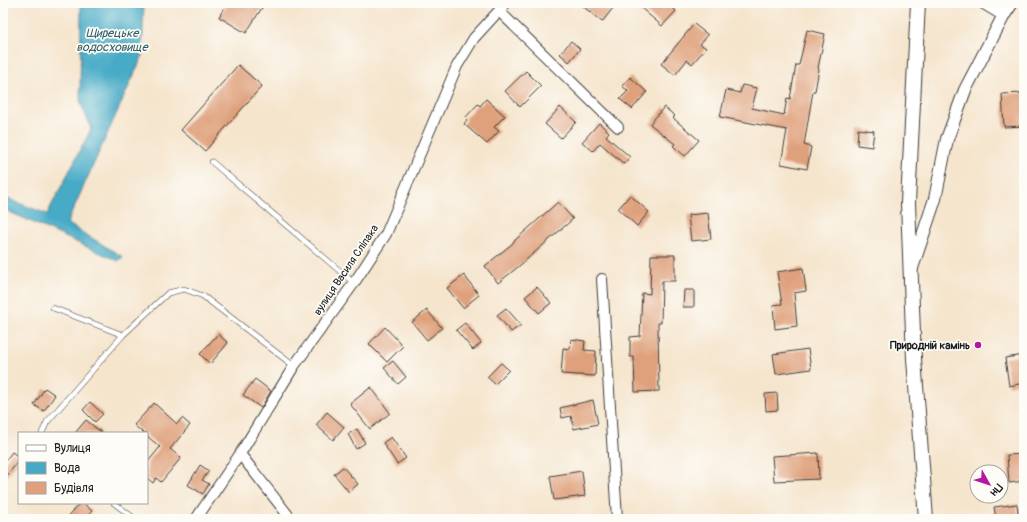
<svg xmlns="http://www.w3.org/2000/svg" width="1027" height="522" font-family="Pangolin,sans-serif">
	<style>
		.water { fill: #46aac6; stroke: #316371 }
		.building { fill: #dfa07b }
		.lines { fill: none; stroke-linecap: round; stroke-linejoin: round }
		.service-casing { stroke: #3d3a37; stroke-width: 6 }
		.minor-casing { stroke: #3d3a37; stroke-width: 12 }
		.tertiary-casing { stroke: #3d3a37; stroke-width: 14 }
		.secondary-casing { stroke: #3d3a37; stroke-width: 16 }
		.service { stroke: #fff; stroke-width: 5 }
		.minor { stroke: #fff; stroke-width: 10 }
		.tertiary { stroke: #fff; stroke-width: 12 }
		.secondary { stroke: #fff; stroke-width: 14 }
		.poi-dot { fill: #b5179e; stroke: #fdfcf7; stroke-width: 1.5 }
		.labels { text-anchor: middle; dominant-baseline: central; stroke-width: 3.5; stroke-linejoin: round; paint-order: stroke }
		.street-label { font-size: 11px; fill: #1c1c1c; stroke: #fdfcf7 }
		.poi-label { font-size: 11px; font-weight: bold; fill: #1c1c1c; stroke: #fdfcf7; text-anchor: end }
		.water-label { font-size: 12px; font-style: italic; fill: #2f5c68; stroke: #fdfcf7 }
	</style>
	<rect width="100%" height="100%" fill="#fdfcf7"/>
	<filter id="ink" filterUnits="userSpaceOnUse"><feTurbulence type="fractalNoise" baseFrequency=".025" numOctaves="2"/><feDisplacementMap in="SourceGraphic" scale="8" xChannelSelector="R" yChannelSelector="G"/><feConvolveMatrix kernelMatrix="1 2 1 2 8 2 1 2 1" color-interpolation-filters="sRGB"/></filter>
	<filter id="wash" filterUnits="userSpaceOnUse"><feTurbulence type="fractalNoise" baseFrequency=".012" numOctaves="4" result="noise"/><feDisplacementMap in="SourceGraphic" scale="16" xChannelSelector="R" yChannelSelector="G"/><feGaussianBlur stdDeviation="0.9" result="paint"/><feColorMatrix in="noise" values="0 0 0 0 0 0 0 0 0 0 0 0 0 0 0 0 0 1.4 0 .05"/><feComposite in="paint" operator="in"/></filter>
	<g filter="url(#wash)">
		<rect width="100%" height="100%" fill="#f5e5cd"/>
		<!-- water -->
		<path class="water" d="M81,3H144L142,57L67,223L123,257L118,261L3,209V197L47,214L91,129L80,101Z"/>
		<g id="blocks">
			<!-- building -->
			<path class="building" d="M227,3H265L246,33L219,17Z
				M579,3H617L602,22Z
				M645,3H667L676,11L662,26L641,8Z
				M694,24L708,35L700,44L706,48L692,64L687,60L675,75L661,64Z
				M807,30L825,34L818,68L819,69L815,91H813L804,145L811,147L807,169L781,164L787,130L720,117L726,90L740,93L742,85L757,88L752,108L784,115L787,98L790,99L796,65H799Z
				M571,41L580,49L569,62L560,54Z
				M238,65L262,86L205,151L181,130Z
				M526,71L541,86L520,107L505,91Z
				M630,77L647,92L632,109L620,99L628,91L622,86Z
				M1024,93V126L1004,127L1002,94Z
				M486,99L505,116L494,127L499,131L487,144L464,124L467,120L465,118L478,104L480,106Z
				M560,107L576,122L561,138L545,124Z
				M664,107L675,116L673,118L699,140L685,156L673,146L675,144L650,124Z
				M599,123L609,132L606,136L630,157L624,164L600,143L593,151L582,142Z
				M858,129L874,131L872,147L857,145Z
				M630,195L649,212L637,226L618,209Z
				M558,202L573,219L518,267L498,283L485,266L513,243V242Z
				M708,213L711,239L691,241L688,215Z
				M651,255H675V281H662L661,323H658L659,391L635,392L634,357H630V337L640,336L642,293L650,294Z
				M803,268L806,291L794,293L797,326L775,329L773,305L782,304L777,272Z
				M464,275L479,295L463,308L447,288Z
				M537,287L551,303L539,313L525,297Z
				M684,290H694V307H683Z
				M506,308L521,325L511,332L497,315Z
				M427,310L442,328L427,340L412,322Z
				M465,323L481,343L473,350L456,330Z
				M385,327L403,346L387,362L369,344Z
				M218,334L228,343L210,364L200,354Z
				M571,339L585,341L584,350L596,351L595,376L561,374L563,348L570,349Z
				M808,349L811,369L776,374L773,354Z
				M1024,355V383L1009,386L1005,358Z
				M393,361L406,377L398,384L384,368Z
				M501,363L509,370L495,384L487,377Z
				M255,379L271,391L261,408L243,395Z
				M371,387L390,413L370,429L350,404Z
				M45,388L55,395L44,411L34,405Z
				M777,393L778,410L766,411L765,394Z
				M593,400L598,424L574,429L571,416L562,418L560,408Z
				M90,402L103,414L95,422L83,410Z
				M154,403L177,424L182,418L190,425L170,449L181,458L161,482L156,478L153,483L147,478V463L160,447L147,436V433H143L134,425Z
				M327,412L344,427L333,440L316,425Z
				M86,420L102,433H75Z
				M357,429L365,443L356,449L348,434Z
				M391,437L406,458L397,464L383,443Z
				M12,452L19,457V460L3,481V464Z
				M818,453L819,479L774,481L772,456Z
				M1024,454V481L1009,483L1007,455Z
				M200,465L209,471L202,480L209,484L203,494L188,485Z
				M343,467L358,484L349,492L334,474Z
				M582,471L585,496L554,500L550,476Z
				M80,503H83L92,511L85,519H66Z
				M1017,504L1019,519H996L994,507Z"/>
		</g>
	</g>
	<g filter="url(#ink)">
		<use href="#blocks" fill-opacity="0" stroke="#3d3a37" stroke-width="1"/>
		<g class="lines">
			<defs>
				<path id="service" d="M212,162L354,283
					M53,308L123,335L168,293L184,289L203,296L294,366
					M42,433L47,422L123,335
					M114,503L135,519"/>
				<path id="minor" d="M499,11L618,127
					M602,279L617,519
					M240,454L291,519
					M196,519L240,454L294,366L354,283L386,234L457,66L474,38L506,3"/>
				<path id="tertiary" d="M984,3L1004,15
					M912,268L935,199L947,139L965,90L1004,15L1012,3"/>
				<path id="secondary" d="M918,3L908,203L914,359L926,519"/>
			</defs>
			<!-- service casing -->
			<use href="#service" class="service-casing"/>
			<!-- minor casing -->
			<use href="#minor" class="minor-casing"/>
			<!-- tertiary casing -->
			<use href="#tertiary" class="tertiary-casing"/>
			<!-- secondary casing -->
			<use href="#secondary" class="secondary-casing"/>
			<!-- service -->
			<use href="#service" class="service"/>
			<!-- minor -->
			<use href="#minor" class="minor"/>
			<!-- tertiary -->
			<use href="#tertiary" class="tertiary"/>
			<!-- secondary -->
			<use href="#secondary" class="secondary"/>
		</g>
	</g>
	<!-- markers -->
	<circle class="poi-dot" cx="978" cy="345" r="4"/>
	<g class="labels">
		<!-- street labels -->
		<g class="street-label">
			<text transform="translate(346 270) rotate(-56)">вулиця Василя Сліпака</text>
		</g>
		<!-- poi labels -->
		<g class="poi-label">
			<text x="970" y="345">Природній камінь</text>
		</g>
		<!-- water labels -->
		<g class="water-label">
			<text x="112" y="33">Щирецьке<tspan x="112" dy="14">водосховище</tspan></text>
		</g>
	</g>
	<!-- margin -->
	<rect width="1027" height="522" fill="none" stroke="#fdfcf7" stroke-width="16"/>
	<!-- legend -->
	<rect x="18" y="432" width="130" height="72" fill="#fdfcf7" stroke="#a3a29f"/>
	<rect x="26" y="445" width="20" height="6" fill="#ffffff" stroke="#a3a29f"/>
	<text x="54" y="452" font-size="12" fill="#1c1c1c">Вулиця</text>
	<rect x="26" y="462" width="20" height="12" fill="#46aac6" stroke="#a3a29f"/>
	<text x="54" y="472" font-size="12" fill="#1c1c1c">Вода</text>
	<rect x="26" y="482" width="20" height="12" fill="#dfa07b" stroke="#a3a29f"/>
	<text x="54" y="492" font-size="12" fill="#1c1c1c">Будівля</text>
	<!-- north arrow -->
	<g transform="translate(989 484) rotate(129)"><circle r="19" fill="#fdfcf7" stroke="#a3a29f"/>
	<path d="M0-3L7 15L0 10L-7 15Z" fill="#b5179e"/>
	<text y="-6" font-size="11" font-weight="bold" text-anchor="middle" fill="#1c1c1c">Пн</text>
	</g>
</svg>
